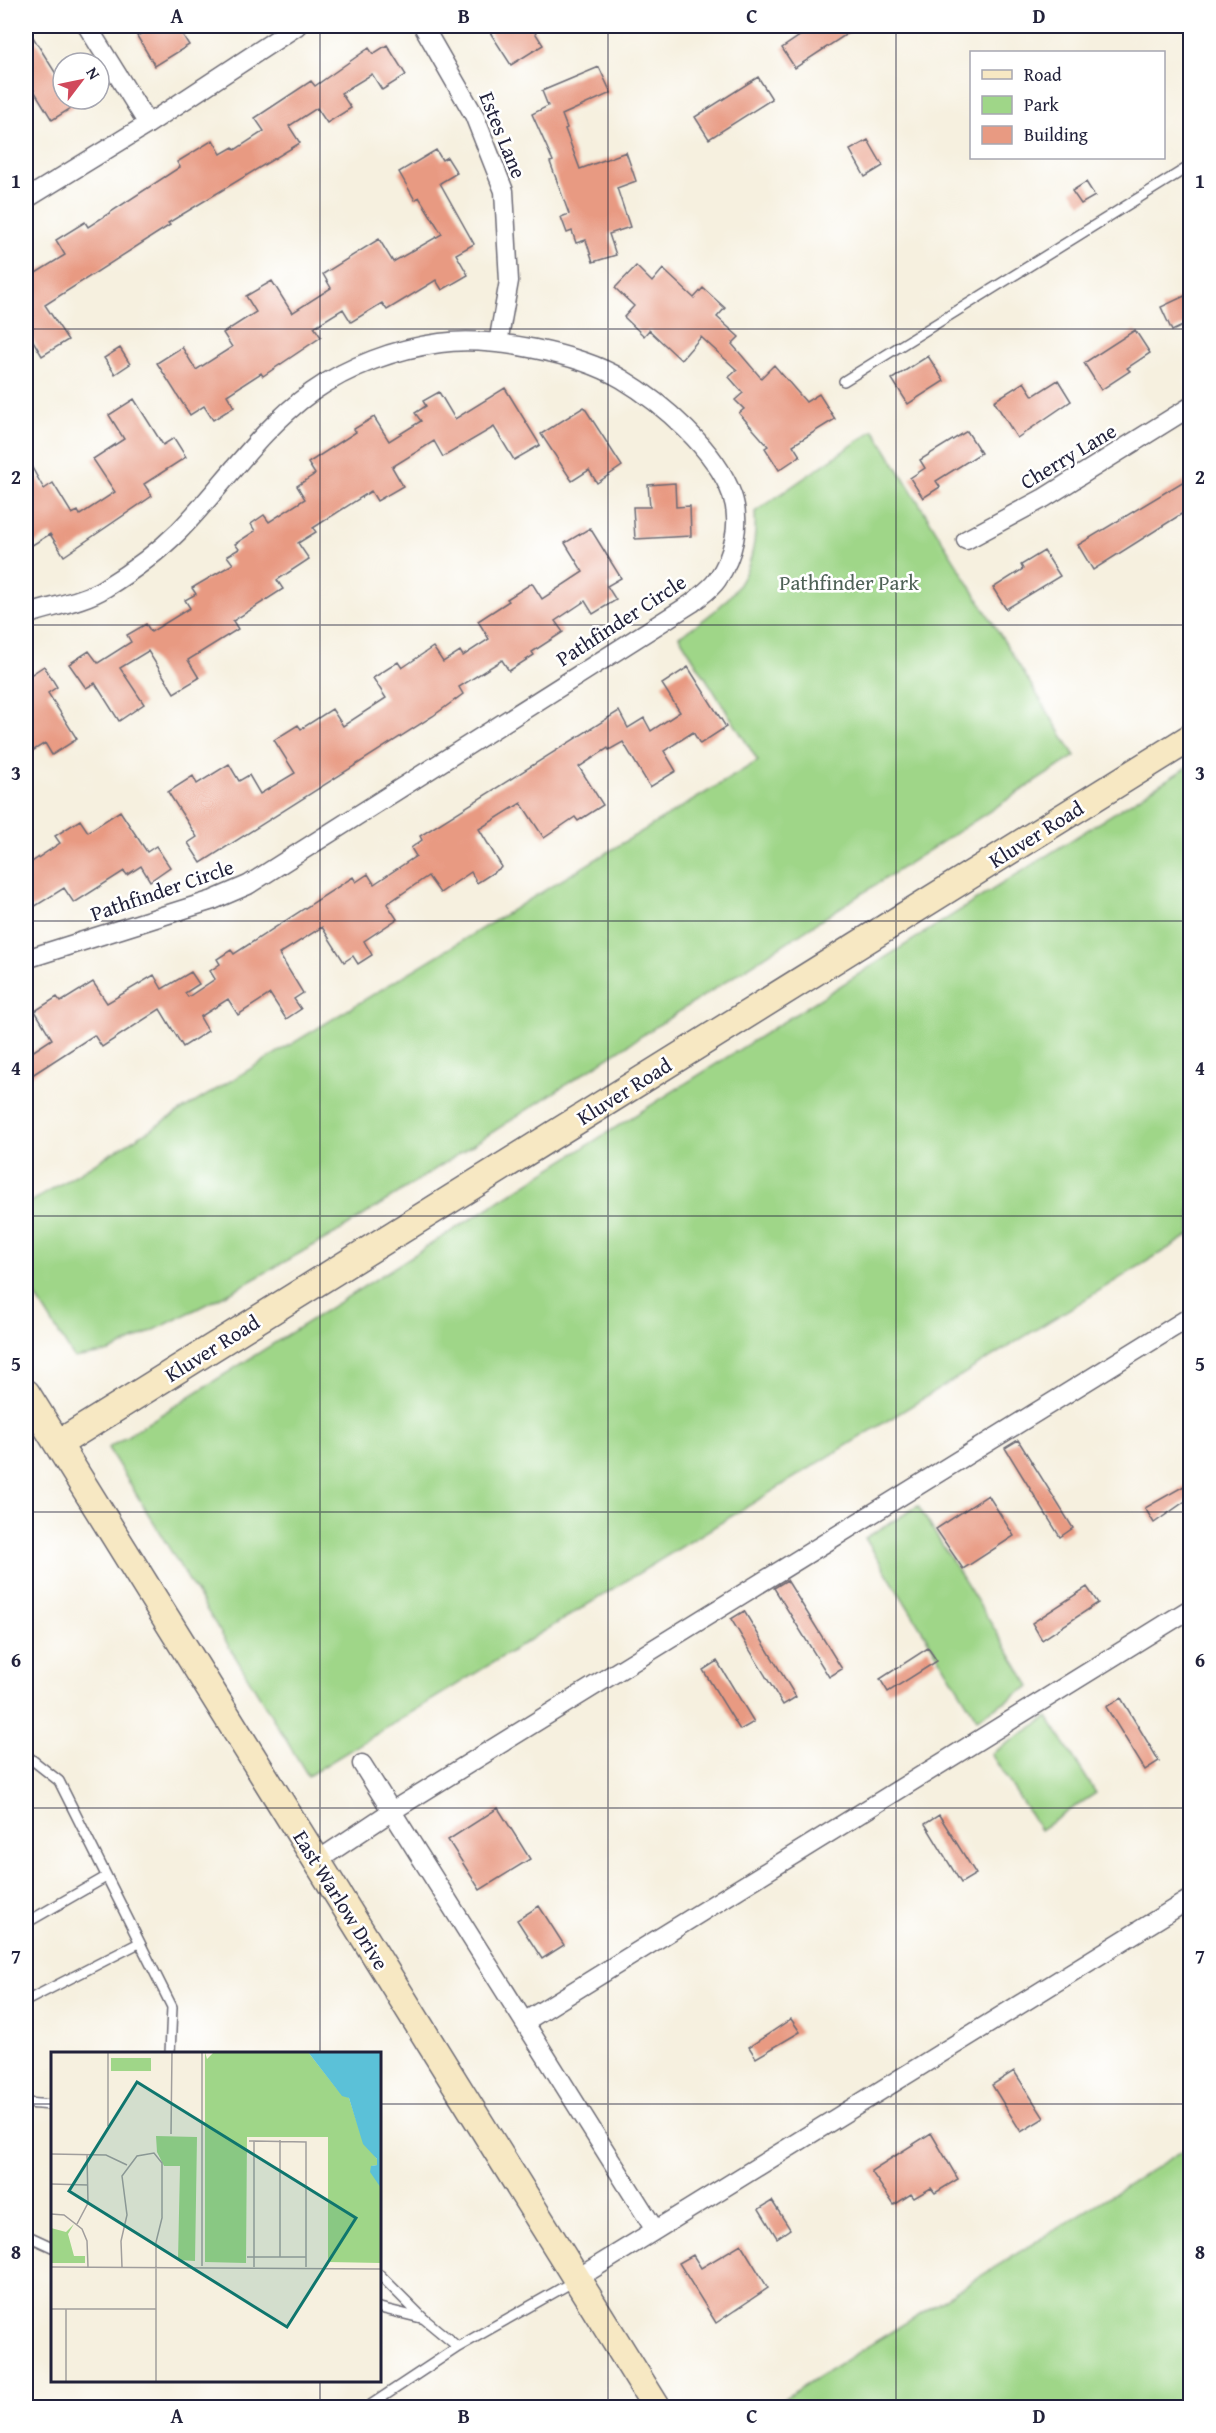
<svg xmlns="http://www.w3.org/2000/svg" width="1216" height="2433" font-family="'Gentium Book Plus',serif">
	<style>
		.green { fill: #9fd688; stroke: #607c62; stroke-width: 1.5 }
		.building { fill: #e89a82 }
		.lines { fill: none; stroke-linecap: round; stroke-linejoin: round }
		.lane-casing { stroke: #6c6a74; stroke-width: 12 }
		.street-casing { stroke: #6c6a74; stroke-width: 21 }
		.secondary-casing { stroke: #6c6a74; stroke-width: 30 }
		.lane { stroke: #fff; stroke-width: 9 }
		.street { stroke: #fff; stroke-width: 18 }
		.secondary { stroke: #f7e8c3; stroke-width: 27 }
		.grid { fill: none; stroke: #22223b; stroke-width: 1.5; stroke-opacity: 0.55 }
		.labels { text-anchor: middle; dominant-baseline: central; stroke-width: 5; stroke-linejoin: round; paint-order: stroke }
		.street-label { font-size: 21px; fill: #22223b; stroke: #fff }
		.park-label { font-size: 21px; fill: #4e6156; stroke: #fff }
		.inset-road { fill: none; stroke: #a19e9d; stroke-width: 1.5 }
		.view { fill: #0f766e; fill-opacity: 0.15; stroke: #0f766e; stroke-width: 3 }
		.inset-edge { fill: none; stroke: #22223b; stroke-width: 3 }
		.neatline { fill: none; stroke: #22223b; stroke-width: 2 }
		.grid-label { font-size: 20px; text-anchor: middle; font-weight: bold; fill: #22223b }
	</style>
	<rect width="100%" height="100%" fill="#fff"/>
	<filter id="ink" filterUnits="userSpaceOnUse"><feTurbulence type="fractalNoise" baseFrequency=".0167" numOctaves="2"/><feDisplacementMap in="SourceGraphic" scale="12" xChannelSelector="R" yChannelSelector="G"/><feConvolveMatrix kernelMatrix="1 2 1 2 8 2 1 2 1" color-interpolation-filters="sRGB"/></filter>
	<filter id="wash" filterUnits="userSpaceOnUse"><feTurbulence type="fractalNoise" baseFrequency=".008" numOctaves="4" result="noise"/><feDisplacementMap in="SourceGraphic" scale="24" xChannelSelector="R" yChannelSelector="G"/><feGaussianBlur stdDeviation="1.35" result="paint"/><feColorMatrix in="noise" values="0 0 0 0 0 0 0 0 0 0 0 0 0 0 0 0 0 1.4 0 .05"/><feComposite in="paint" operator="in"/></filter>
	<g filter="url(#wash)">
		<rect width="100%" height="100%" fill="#f6f0df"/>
		<!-- green -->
		<path class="green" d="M874,430L1075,756L341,1230L231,1292L110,1352L74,1358L26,1280V1205L758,761L679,636C730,605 759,576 755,512Z
			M1190,765V1235L308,1776L108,1448Z
			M918,1506L1030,1686L977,1719L865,1538Z
			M1048,1717L1096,1793L1040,1830L991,1754Z
			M1190,2146V2407H770Z"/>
		<g id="blocks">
			<!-- building -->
			<path class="building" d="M26,26L63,85V99H86L52,120L27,79L32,76L26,65Z
				M154,26H177L189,45L155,66L137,36Z
				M486,26H531L543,45L511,65Z
				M808,26H859L795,68L782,48L801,35L799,32Z
				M387,45L406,75L382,90L372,74L341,93L351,108L327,123L317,108L289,126L300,143L168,223L170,225L45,305L68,340L42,356L26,329V279L65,255L56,240L85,222L88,227L180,167L177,162L213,140L221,154L233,147L235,150L264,131L255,118L311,81L315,86L369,48L373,54Z
				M599,67L611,93L562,115L567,128L565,129L580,169L626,152L636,181L617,188L630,227L609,234L616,255L593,262L586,240L576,243L572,231L567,233L561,217L569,214L550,162L553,161L532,114L548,106L542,91Z
				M758,77L772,99L709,139L695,117Z
				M868,140L883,166L865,177L850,150Z
				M436,150L442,160L447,157L457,173L440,183L474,244L456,254L468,275L442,290L436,280L387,310L382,303L351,322L343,309L314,327L321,337L263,376L261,373L227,395L234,407L213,420L204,406L190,415L157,363L182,347L196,370L232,347L223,333L256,312L246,296L272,281L292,313L331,288L323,274L379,239L393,262L442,234L419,197L415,200L399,172Z
				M1086,182L1095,196L1081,204L1072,191Z
				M636,266L652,282L663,269L694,298L703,288L725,308L717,317L739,337L732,344L761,378L774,365L806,402L819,394L835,419L793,445L800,456L779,470L765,448L768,446L739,413L744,409L735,400L743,393L729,377L737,370L701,337L681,360L649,330L644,336L624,317L634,306L615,288Z
				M1191,293V322L1172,331L1161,307Z
				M1135,330L1150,353L1127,368L1130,371L1101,390L1084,363Z
				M120,348L130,364L115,374L104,358Z
				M928,356L944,381L908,404L892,379Z
				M1058,380L1071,401L1017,438L994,401L1024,382L1033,396Z
				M505,388L540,445L514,460L494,427L443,457L434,441L392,467L403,486L377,501L371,491L313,528L316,532L298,543L309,559L277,580L283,589L233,621L238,629L188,660L199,678L174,693L148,651L120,668L144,704L119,721L95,683L86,688L83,684L69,664L89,651L98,663L131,642L127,635L146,624L151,632L190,608L185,600L196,594L192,588L233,564L227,556L239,549L235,544L255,531L251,524L264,515L269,522L305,499L297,486L315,474L308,463L356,432L354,429L374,417L389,441L421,421L415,413L426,406L423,401L439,392L455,419Z
				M134,399L163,445L174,438L186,457L144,484L152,496L64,556L50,534L26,549V457L44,489L53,483L72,514L78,511L80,515L115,492L93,459L124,439L109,415Z
				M584,407L622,466L597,483L589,470L572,481L541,434Z
				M967,431L981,453L936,481L940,487L923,498L910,478L925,468L920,460Z
				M1184,481L1191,492V508L1093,570L1078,545Z
				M675,483L676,507L690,506L691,536L635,539L633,507H650L648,485Z
				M590,528L621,578L607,586L616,600L593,614L585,601L555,621L563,632L532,652L534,655L509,671L502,660L459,687L463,694L433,716L201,863L188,843L197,837L168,792L193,776L197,784L229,764L239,781L249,775L260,794L295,773L274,740L298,725L301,729L332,709L343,726L386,698L373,678L398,662L402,668L433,647L443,662L460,651L463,656L489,639L478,621L509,601L507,599L532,583L542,599L583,572L565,543Z
				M1044,551L1060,576L1006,609L993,588L1023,569L1021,565Z
				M44,666L57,687L48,693L77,739L52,755L45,743L26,755V678Z
				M688,667L726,727L700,744L693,732L664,751L676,771L650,787L623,742L609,750L608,748L579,767L603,805L578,821L575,817L544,838L521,803L479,829L502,867L477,883L471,872L440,893L428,876L387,904L397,919L364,941L372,955L358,964L353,956L344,962L322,927L279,954L303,993L294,999L301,1009L286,1019L270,994L238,1015L228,999L200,1017L208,1031L183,1047L160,1009L102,1047L94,1035L26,1079V1056L52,1039L35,1011L57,997L61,1002L93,982L107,1003L154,975L162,989L191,972L199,984L185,993L188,997L215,979L210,971L220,964L217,959L231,950L234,954L353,877L356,882L368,874L374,884L416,856L411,848L422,840L420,836L619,711L628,728L644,718L651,731L680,712L662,684Z
				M120,811L147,852L156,846L170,867L150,881L141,866L127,875L124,871L74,903L64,888L26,912V866L60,843L55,836L80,820L88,832Z
				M1018,1440L1073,1528L1060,1537L1005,1448Z
				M1191,1482V1497L1154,1523L1145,1508Z
				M988,1495L1014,1536L963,1569L936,1529Z
				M787,1580L842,1669L829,1677L774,1588Z
				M1087,1587L1098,1603L1042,1640L1032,1623Z
				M744,1611L796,1697L783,1705L731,1619Z
				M928,1648L937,1661L888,1692L880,1679Z
				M717,1661L754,1722L740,1730L703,1670Z
				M1121,1698L1159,1761L1145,1770L1106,1707Z
				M498,1808L530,1859L480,1890L448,1840Z
				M939,1815L976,1874L961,1883L925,1824Z
				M539,1906L564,1945L542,1959L517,1920Z
				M791,2019L800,2032L756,2058L749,2047Z
				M1014,2071L1044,2118L1021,2132L992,2085Z
				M931,2133L958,2179L935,2193L931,2188L914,2198L911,2194L894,2205L871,2171Z
				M772,2201L790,2229L777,2238L759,2209Z
				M741,2244L768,2288L716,2323L679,2263L693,2255L701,2268Z"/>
		</g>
	</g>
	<g filter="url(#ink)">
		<use href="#blocks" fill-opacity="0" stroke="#6c6a74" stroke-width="1.5"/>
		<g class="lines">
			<defs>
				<path id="lane" d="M844,381L1190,166
					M26,1755L59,1781L172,2007L170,2054
					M26,1923L106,1877
					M26,2001L139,1943
					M26,2103L52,2105
					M26,2235L52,2247
					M380,2275L423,2318L458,2347
					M380,2308L421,2318
					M366,2408L458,2347L576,2280"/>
				<path id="street" d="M87,26L148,124
					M423,26L474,115L504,191L509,281L498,343
					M26,199L148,124L297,26
					M966,540L1044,498L1190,407
					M26,615C49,607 85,601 105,588C131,572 157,553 179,531C223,486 260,429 312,392C349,366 395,349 440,343C490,336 578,353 622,379C662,403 716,450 732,495C742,523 733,557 717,580C711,589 700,596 692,603L248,885L213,900L26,959
					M362,1764L655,2230
					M317,1861L392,1811L1190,1317
					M524,2022L1190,1609
					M578,2278L1190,1899"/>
				<path id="secondary" d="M26,1393L657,2408
					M58,1444L1190,738"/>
			</defs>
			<!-- lane casing -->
			<use href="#lane" class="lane-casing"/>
			<!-- street casing -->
			<use href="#street" class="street-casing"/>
			<!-- secondary casing -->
			<use href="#secondary" class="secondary-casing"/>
			<!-- lane -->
			<use href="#lane" class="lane"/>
			<!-- street -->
			<use href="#street" class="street"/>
			<!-- secondary -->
			<use href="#secondary" class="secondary"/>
		</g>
	</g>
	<!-- grid -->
	<path class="grid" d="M320,26V2054M608,26V2408M896,26V2408M26,329H1190M26,625H1190M26,921H1190M26,1216H1190M26,1512H1190M26,1808H1190M26,2104H52M380,2104H1190M320,2380V2408"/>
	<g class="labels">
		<!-- street labels -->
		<g class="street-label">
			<text transform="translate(503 135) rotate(68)">Estes Lane</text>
			<text transform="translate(1068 456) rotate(-31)">Cherry Lane</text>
			<text transform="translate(621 620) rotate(-33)">Pathfinder Circle</text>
			<text transform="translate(1036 834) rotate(-32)">Kluver Road</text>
			<text transform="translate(162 890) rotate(-19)">Pathfinder Circle</text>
			<text transform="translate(624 1091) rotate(-32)">Kluver Road</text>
			<text transform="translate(212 1348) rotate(-32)">Kluver Road</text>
			<text transform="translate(341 1900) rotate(58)">East Warlow Drive</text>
		</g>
		<!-- park labels -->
		<g class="park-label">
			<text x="849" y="582">Pathfinder Park</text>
		</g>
	</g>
	<!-- overview -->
	<g transform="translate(51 2052)">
		<rect width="330" height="330" fill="#f6f0df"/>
		<path d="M154,0L156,7L162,1L170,0H257L286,37L298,46L312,89L326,107V113L321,114L330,136V211L277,210V85H196L195,211L154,210ZM60,6H100V19H60ZM105,84L146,85L144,209L127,208L129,114H113L106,100ZM23,172L17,182L23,204H34V211H0V176L15,180Z" fill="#9fd688"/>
		<path d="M257,0H330V136L319,120L320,114L326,113V107L312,92L298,46L291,44Z" fill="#5bc1d8"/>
		<path class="inset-road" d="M57,0V74M120,82L121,0M198,89L255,90V215M0,102L55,103L76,113M0,132L37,133M0,162L13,163L31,177L36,189L37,215M26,172L37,151L36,102M196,205H255M229,205V88M151,214V0M0,215L330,217M71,215L70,189L76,163L71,124L86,104L103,101L111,111V166L105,190V330M203,215V89M0,257H105M15,257V330"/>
		<path class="view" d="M86,30L305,166L236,275L18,139Z"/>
		<rect width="330" height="330" class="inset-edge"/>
	</g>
	<!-- margin -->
	<rect width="1216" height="2433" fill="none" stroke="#fff" stroke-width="66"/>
	<!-- legend -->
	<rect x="970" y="51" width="195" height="108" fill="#ffffff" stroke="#a7a7b1" stroke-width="1.5"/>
	<rect x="982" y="70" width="30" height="9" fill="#f7e8c3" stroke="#a7a7b1" stroke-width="1.5"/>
	<text x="1024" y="81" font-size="18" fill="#22223b">Road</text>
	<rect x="982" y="96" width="30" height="18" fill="#9fd688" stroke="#a7a7b1" stroke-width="1.5"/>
	<text x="1024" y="111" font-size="18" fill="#22223b">Park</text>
	<rect x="982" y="126" width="30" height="18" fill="#e89a82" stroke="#a7a7b1" stroke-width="1.5"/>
	<text x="1024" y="141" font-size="18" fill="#22223b">Building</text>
	<!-- north arrow -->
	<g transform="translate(81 81) rotate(58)"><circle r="28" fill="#ffffff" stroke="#a7a7b1" stroke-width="1.5"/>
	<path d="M0-4.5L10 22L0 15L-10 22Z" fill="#d1495b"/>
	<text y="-9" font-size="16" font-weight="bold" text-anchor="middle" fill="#22223b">N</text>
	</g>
	<rect x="33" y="33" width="1150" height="2367" class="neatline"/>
	<g class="grid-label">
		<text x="177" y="23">A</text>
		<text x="464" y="23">B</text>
		<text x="752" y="23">C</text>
		<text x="1039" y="23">D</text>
		<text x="16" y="188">1</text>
		<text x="1200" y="188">1</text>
		<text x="16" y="484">2</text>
		<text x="1200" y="484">2</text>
		<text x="16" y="780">3</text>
		<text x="1200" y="780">3</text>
		<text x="16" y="1075">4</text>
		<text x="1200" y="1075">4</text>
		<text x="16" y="1371">5</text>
		<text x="1200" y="1371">5</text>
		<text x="16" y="1667">6</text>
		<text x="1200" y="1667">6</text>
		<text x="16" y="1963">7</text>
		<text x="1200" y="1963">7</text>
		<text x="16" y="2259">8</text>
		<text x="1200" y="2259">8</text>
		<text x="177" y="2423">A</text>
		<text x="464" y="2423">B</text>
		<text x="752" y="2423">C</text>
		<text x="1039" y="2423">D</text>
	</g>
</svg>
